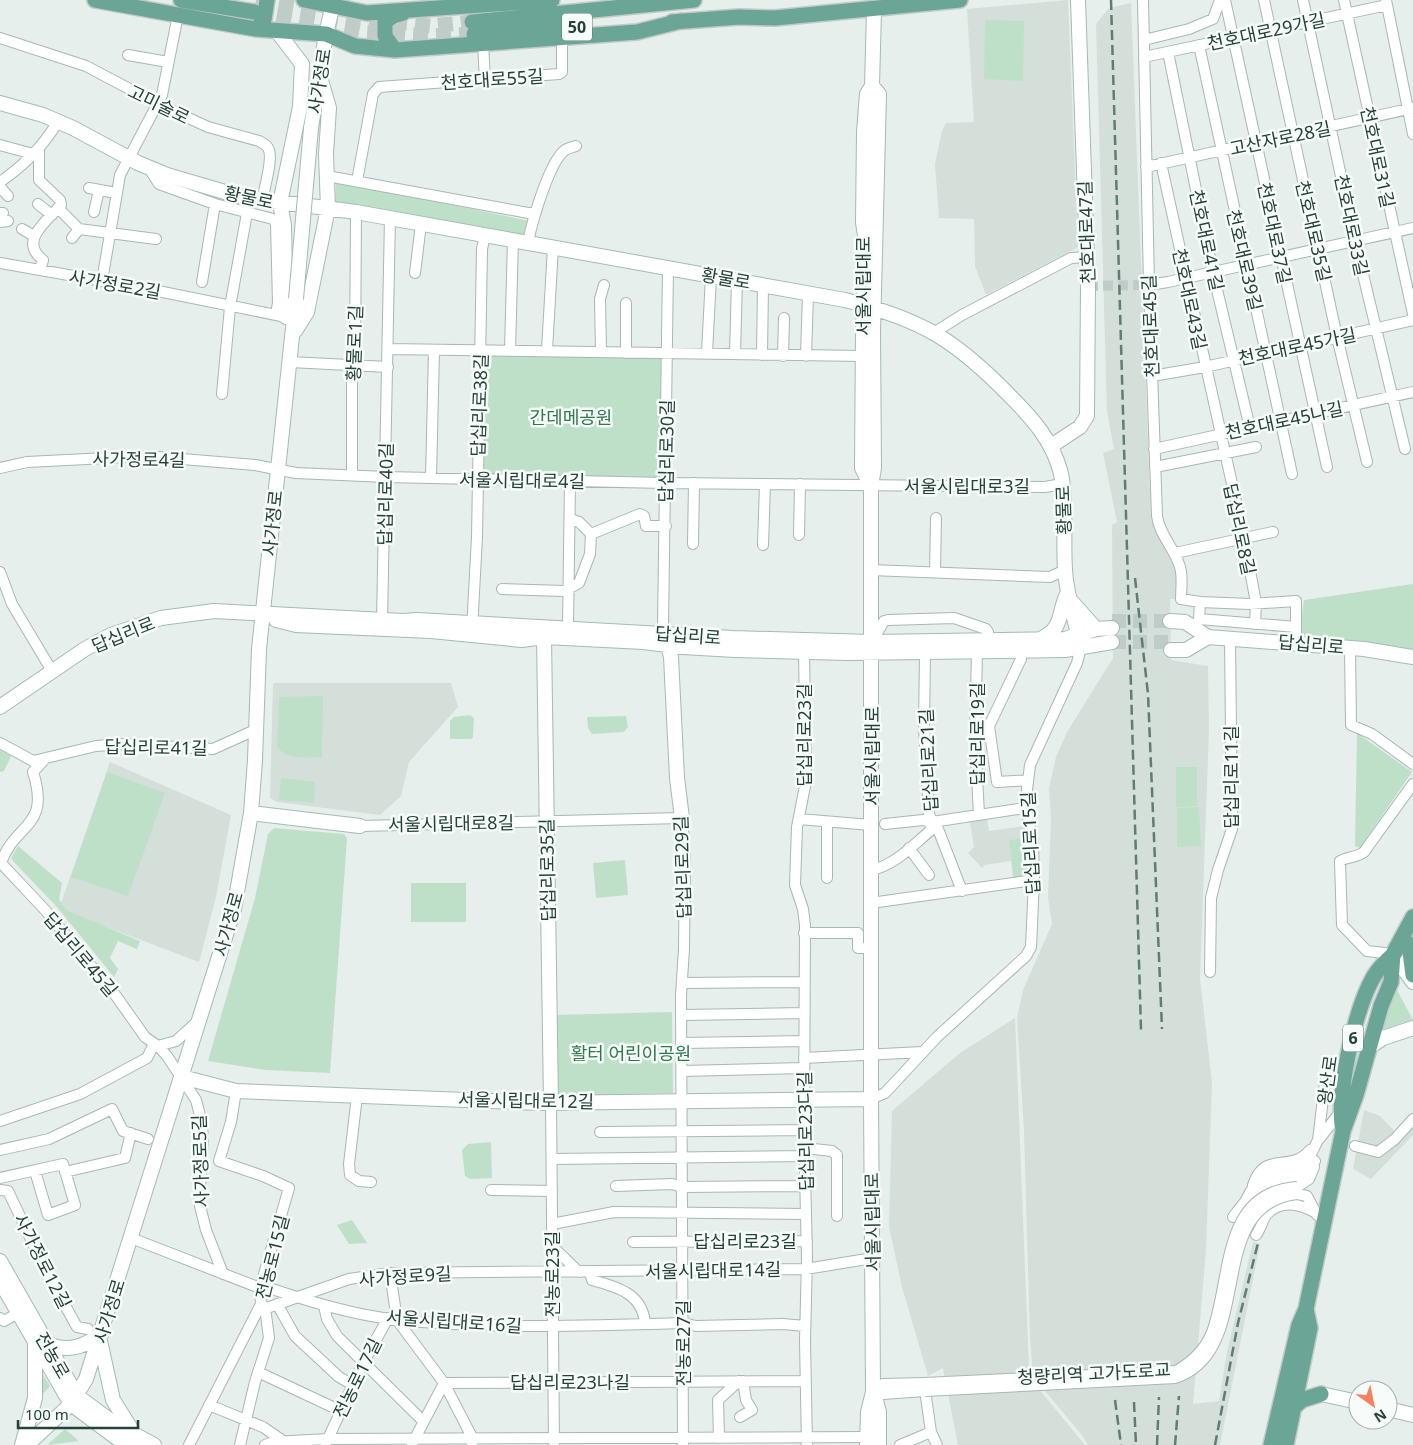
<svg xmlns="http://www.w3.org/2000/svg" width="1413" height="1445" font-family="'Noto Sans','Noto Sans KR',sans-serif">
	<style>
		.built { fill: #d4dfda }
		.green { fill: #bfe0c8 }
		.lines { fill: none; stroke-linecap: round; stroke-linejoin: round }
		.street-tunnel { stroke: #bfccc8; stroke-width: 10; stroke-dasharray: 10 5; stroke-linecap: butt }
		.secondary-tunnel { stroke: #bfccc8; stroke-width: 14; stroke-dasharray: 14 7; stroke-linecap: butt }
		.primary-tunnel { stroke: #bfccc8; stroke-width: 15; stroke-dasharray: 15 8; stroke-linecap: butt }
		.street-casing { stroke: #a8b8b2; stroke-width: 12 }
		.secondary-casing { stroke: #a4bbb3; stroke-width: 16 }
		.primary-casing { stroke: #c2cac8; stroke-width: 18 }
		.street { stroke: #fff; stroke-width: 10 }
		.secondary { stroke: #fff; stroke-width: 14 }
		.primary { stroke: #6aa596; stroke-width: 15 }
		.rail { stroke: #5f7d75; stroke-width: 2.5; stroke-dasharray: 10 5; stroke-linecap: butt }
		.street-bridge-casing { stroke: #a8b8b2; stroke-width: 12; stroke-linecap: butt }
		.secondary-bridge-casing { stroke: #a4bbb3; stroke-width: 16; stroke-linecap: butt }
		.street-bridge { stroke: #fff; stroke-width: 10 }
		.secondary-bridge { stroke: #fff; stroke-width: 14 }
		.labels { text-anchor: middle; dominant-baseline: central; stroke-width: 5; stroke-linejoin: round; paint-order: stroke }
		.shield { fill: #f7fbf9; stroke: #637a73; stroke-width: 1 }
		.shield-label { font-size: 16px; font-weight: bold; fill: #24423a }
		.street-label { font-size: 18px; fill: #24423a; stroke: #f7fbf9 }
		.park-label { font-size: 18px; fill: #2d7a4b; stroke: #f7fbf9 }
	</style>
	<rect width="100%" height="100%" fill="#e6efeb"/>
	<!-- built -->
	<path class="built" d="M1068,0L1078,247L986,295L975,266L974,219L939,218L935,164L942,131L946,123L974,122L967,9Z
		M1131,3L1151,519L1178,570L1175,599H1170L1171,660L1208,666L1209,729L1200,978L1212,1083L1206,1250L1193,1404L1219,1401L1227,1352L1253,1242L1260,1244L1220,1445H1088L1081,1434L1035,1379L1038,1388L1085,1445H958L943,1368L928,1376L902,1287L889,1227L892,1111L960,1053L1015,1018L1029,1368L1033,1376L1030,1337L1024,1131L1017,1018L1023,990L1052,924L1048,898L1051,820L1049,788L1056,757L1067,732L1113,658L1112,525L1117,522L1103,453L1114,449L1107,411L1096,24L1109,8Z
		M273,683H451L458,707L409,762L401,796L380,815L277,802L270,798Z
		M110,762L231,815L216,897L199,962L59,909Z
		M987,819L989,831L1025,826L1032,878L1013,880L1011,861L985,865L982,868L968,853L974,847L970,822Z
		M1364,1110L1380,1116L1397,1134L1413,1118V1135L1371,1179L1353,1169Z"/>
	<!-- green -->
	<path class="green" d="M985,20L1024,21L1023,81L984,79Z
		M336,183L377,189L529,221L528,236L335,205Z
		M482,354L664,358L661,480L479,475Z
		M1413,584V651L1308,643L1300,630L1304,600Z
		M323,696L322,757C308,757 285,761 277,746L279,697Z
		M470,715L474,718L473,737L471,739H450V721L454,717Z
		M626,716L628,727L624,732L592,734L588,728L587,717Z
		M1357,733L1412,772L1360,848L1355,846Z
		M0,750L11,756L4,771L0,772Z
		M1176,767H1197V806L1176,807Z
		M107,772L165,793L128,896L71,877Z
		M281,778L315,782L314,803L279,800Z
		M1199,807L1201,846L1177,847V808Z
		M274,828L344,834L347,838L330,1073L266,1070L208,1061L255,898L268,834Z
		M1026,838L1031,876L1014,878L1009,840Z
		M18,846L62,883L59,899L66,910L140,941L137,949L118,941L110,958L118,969L114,977L57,907L13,861L11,858Z
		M625,860L628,895L596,898L593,863Z
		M411,883H466V922H411Z
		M1393,987L1396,988L1413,1020L1382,1030Z
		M672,1012L673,1093L555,1096L553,1015Z
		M491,1142L492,1178L470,1179L465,1176L462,1150L468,1144Z
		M352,1220L367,1243L349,1244L337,1225Z
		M39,1368L50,1386L41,1396Z
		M65,1429L79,1441L47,1445Z"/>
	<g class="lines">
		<!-- street-tunnel -->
		<path class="street-tunnel" d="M1088,286L1149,285"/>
		<!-- secondary-tunnel -->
		<path class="secondary-tunnel" d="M1112,621H1170
			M1112,642H1171"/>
		<!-- primary-tunnel -->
		<path class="primary-tunnel" d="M256,0L363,19L431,26L472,22
			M254,12L363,32L429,36L474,34"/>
		<defs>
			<path id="street" d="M1143,0L1149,285L1157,516C1159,534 1175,549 1180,567C1183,577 1181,589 1181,599L1200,602L1199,619L1194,629
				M1225,0L1327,467
				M1264,0L1337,337L1367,462
				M1303,0L1355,241L1405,449
				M1344,0L1413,314
				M1386,0L1413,134
				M0,38L86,66L156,103L208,127L259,141C262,143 266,144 268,148C274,157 264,189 262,201
				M1144,40L1189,29L1213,19L1220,0
				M483,44L485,80
				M1199,45L1292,474
				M1168,52L1213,273L1250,428
				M128,55L168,62
				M1144,57L1387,5
				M0,145L33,154
				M39,148V180L60,200L61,205C47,221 18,241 43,260L40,270
				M1161,163L1244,538L1256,603L1255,624
				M1146,167L1413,108
				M149,168L159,184L215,204L273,219L276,224L278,303L276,314
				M327,176L534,214
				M357,181L373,94L379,87L559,74L562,72V38
				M0,182C23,166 44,146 58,121
				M0,187L8,196
				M89,188L116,193
				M38,204L52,215
				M58,208L79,229
				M94,212L99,190
				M0,213H3
				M0,222L8,221
				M22,229L34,236
				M72,238L79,229L156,239
				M528,242C532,222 549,162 565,150C568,148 573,147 576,146
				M0,263L153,290L286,317
				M415,273L421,224
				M102,281L120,175L162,95L178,15
				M202,282L215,204
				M1149,285L1168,282L1413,228
				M935,332L962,315L1071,258L1087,257
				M388,349L863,356
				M510,350L513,240
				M547,350L553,247
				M601,352L600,299L604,285
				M626,353V303
				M707,353L711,276
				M735,354L737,280
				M762,355L763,285
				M783,356L784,318
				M806,356L808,294
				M290,362L388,367
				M1152,376L1205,367L1413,320
				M222,394L230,307L247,213
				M1154,449L1413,392
				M1155,467L1256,447
				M0,468L27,462L146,456L255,465L296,473L386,477L665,483L1045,487L1062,484
				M352,475V366L355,360L356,212
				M431,478L434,350
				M591,534L640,514L644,516L646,526H666
				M799,535L800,484
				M693,544L694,483
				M763,545L765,484
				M1175,553L1273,532
				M871,570L1050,577L1065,570
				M0,572L12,604L52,671
				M935,572L936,518
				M502,589L564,591L579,583L590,554L591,534L579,522L570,519
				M1200,602L1250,604L1296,601V643
				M1199,619L1296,627
				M382,620L390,218
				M568,628L570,481
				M472,630L477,537L482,249L485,235
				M666,634L663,625L668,268
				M872,642L884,621L888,620L954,618L986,629L988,632L989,641
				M1350,648L1351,725L1372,734L1413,764
				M804,650L806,781L797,827L795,885L803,909L805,925L804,1130L807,1257L805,1341L807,1445
				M1021,651V659L989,726L997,782L1028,780
				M977,652L975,736L979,815
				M925,653L924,727L929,814L932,822L938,829L962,891
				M0,743L33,761L96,746L124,744L213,749L255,730
				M799,819L871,825
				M827,823V878
				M885,824L923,820L932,822L1025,808
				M360,826L682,818L685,853L684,949L681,995L683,1445
				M909,848L929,875
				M0,862L46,911L116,996L145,1037L158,1046L167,1056L196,1100L202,1123L203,1144L199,1202L206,1230L223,1274
				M1,863C15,822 51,829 33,772L46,758
				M871,870C894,866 913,845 930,831L932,822
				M871,903L1034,880
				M804,933H858V948H871
				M1393,954L1367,951L1342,925L1340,861C1349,856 1356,858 1364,852L1413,784
				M1210,972L1211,898L1218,870L1232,829L1230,638
				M683,983L804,982
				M681,1015L804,1013
				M681,1043L804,1041
				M158,1046L176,1041L198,1021
				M804,1058L922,1052
				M682,1071L804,1068
				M357,1096L349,1164L350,1175L359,1181L371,1182
				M871,1099L885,1093L937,1037L1026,956L1031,947L1034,880L1033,841L1025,806L1030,765L1077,663L1081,647
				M551,1102L554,1445
				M0,1121L80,1094L147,1058L152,1048
				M600,1132L804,1130
				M1320,1138L1341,1111
				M1355,1146L1378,1152L1395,1139L1413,1119
				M805,1148L832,1151L837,1155V1216
				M0,1150L49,1139L112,1109L123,1131L148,1139
				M552,1159L805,1156
				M65,1172L125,1158L131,1133
				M0,1178L63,1164L75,1205L48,1215L35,1171
				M1253,1185C1265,1149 1290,1174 1310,1150
				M616,1186L672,1184L682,1187L806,1186
				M1297,1187L1309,1179L1314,1167
				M0,1190L8,1191L47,1273L77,1327L88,1329
				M491,1190L552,1191
				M1297,1194L1307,1196L1317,1215
				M1246,1200C1262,1165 1277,1177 1306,1164L1318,1140L1325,1082
				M1233,1217C1243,1204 1251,1192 1267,1184C1287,1174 1299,1183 1315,1161
				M552,1224L614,1212L806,1214
				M1256,1235C1261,1229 1262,1220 1267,1214C1281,1199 1301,1204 1316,1213
				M131,1238L260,1288H269C311,1302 354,1315 398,1320C492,1329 588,1326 683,1323L696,1326L783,1324L805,1326
				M633,1242L807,1241
				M552,1246L579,1272
				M590,1272L592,1280C618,1287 643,1294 645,1324
				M390,1273L397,1320L444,1383L473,1439L472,1444
				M277,1304L295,1336L339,1377L353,1385
				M324,1306L327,1319L337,1336L423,1421
				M264,1309L349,1279L390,1273L806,1269L873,1258
				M0,1318L4,1321L18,1313
				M258,1372L341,1411
				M444,1383L805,1381
				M873,1389L883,1384L924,1383L931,1432L937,1445
				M873,1389L883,1394L925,1391
				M209,1405L263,1427L286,1443
				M740,1417L752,1410L746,1400L743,1381
				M719,1438L718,1400L739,1381
				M326,1443L363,1363L388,1318
				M412,1444L444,1383
				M189,1445L261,1304L260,1288L289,1188L263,1176L219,1161L231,1122L236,1091
				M240,1445L255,1382L269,1338L266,1315L262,1304
				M265,1445L273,1442L328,1439L867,1437
				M900,1445L931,1432"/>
			<path id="secondary" d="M276,30L302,64L300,107L280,203L284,225L286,317
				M872,86L879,94L873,332L874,468L871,486V1099L873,1389L879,1412V1445
				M0,103L43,115L73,128L138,163L167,175L242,197L356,212L845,300C923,320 956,340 1012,398C1033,419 1052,441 1060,470C1067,494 1063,541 1065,569C1066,595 1076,621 1081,647
				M311,128L326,34L334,0
				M295,331L307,312L328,208L326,154L329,108L320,77
				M1051,446L1080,427L1087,416L1088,286L1078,0
				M871,486L862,468L863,332L866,241L863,223L864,132L867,94L872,86L874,10
				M1072,602L1096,629
				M276,620L296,625L431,631L522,640L544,637L644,642L683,647L735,650L848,653L1065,650L1112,642
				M1170,621L1185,622L1208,637L1364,649L1413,657
				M544,637L551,1102
				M666,638L671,657L677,778L682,818
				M1040,639C1065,628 1057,613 1068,592
				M1171,650H1186L1208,637
				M0,707L85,649L111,635L161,618L214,611L403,621L417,620L733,638L872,642L1065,639L1096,629L1112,628
				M251,813L360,826
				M1393,954L1413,982
				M1368,1048L1383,1038L1413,1028
				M182,1077L236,1091L539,1103L871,1099
				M0,1261L77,1396L115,1424L154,1445
				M0,1281L71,1404L118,1439L132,1445
				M100,1341L113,1400L133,1432
				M46,1343C67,1353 85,1347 102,1333
				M1321,1394L1358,1402
				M1388,1409L1413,1415
				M22,1445L35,1398V1344
				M27,1445L71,1404L86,1379L234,909L251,813L255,760L259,649L296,299
				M867,1445L868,1412L873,1392"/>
			<path id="primary" d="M95,0L256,29L326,34L355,46L395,50L637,32L681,21
				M181,0L254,12
				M304,0L367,13L552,0
				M472,22L694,0
				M672,22L739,17L775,18L960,0
				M256,29L264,20L267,0
				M474,34L582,27
				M395,50L385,36V22L393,16L403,13
				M1409,944L1413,975
				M1342,1125C1338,1087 1355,1009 1374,976C1379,968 1388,959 1395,953
				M1294,1407L1302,1400L1321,1394
				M1271,1445L1299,1325L1306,1309L1343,1131L1356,1095L1381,1006L1391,982L1393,954L1413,917
				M1286,1445L1310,1328L1306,1309"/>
		</defs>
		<!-- street casing -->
		<use href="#street" class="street-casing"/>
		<!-- secondary casing -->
		<use href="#secondary" class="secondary-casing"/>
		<!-- primary casing -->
		<use href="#primary" class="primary-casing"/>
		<!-- street -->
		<use href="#street" class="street"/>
		<!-- secondary -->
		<use href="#secondary" class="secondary"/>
		<!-- primary -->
		<use href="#primary" class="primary"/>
		<!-- rail -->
		<path class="rail" d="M1111,0L1141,1030
			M1135,578L1148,694L1162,1029
			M1115,1400L1121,1445
			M1134,1402L1136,1445
			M1157,1445L1159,1397
			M1175,1445L1179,1396
			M1215,1445L1238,1323L1258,1243"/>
		<defs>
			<path id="street-bridge" d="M924,1383L1176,1371C1192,1362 1205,1350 1212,1332C1232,1279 1220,1192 1297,1187
				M925,1391L1175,1378C1259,1351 1201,1205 1297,1194"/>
			<path id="secondary-bridge" d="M296,299L311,128"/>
		</defs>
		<!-- street-bridge casing -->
		<use href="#street-bridge" class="street-bridge-casing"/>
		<!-- secondary-bridge casing -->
		<use href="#secondary-bridge" class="secondary-bridge-casing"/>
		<!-- street-bridge -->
		<use href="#street-bridge" class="street-bridge"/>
		<!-- secondary-bridge -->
		<use href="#secondary-bridge" class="secondary-bridge"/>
	</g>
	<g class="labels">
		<!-- shield labels -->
		<g class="shield">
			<rect x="562" y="13.5" width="30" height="27" rx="4"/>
			<rect x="1343" y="1024.5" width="20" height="27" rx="4"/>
		</g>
		<g class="shield-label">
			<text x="577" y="27">50</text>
			<text x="1353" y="1038">6</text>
		</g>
		<!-- street labels -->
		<g class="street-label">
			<text transform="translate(1266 31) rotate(-12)">천호대로29가길</text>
			<text transform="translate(492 79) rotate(-4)">천호대로55길</text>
			<text transform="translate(319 81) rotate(-81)">사가정로</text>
			<text transform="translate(159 104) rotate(26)">고미술로</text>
			<text transform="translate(1280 138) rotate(-12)">고산자로28길</text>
			<text transform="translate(1378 157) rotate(78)">천호대로31길</text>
			<text transform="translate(249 197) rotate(12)">황물로</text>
			<text transform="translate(1352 225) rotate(78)">천호대로33길</text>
			<text transform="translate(1314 231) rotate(77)">천호대로35길</text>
			<text transform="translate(1086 232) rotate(-92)">천호대로47길</text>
			<text transform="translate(1275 233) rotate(78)">천호대로37길</text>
			<text transform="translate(1207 240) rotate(78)">천호대로41길</text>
			<text transform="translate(1245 260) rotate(77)">천호대로39길</text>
			<text transform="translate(726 278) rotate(10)">황물로</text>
			<text transform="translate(115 284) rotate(10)">사가정로2길</text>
			<text transform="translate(863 286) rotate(-90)">서울시립대로</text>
			<text transform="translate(1190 299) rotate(78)">천호대로43길</text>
			<text transform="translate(1150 326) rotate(-92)">천호대로45길</text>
			<text transform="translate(354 343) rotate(-88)">황물로1길</text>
			<text transform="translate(1297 346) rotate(-12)">천호대로45가길</text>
			<text transform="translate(479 405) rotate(-88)">답십리로38길</text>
			<text transform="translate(1284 420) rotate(-12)">천호대로45나길</text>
			<text transform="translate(666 451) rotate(-89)">답십리로30길</text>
			<text transform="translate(139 459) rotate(1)">사가정로4길</text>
			<text transform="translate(522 480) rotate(1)">서울시립대로4길</text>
			<text x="967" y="486">서울시립대로3길</text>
			<text transform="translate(385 494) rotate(-89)">답십리로40길</text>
			<text transform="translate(1063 510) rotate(-92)">황물로</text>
			<text transform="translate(272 523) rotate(-84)">사가정로</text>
			<text transform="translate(1240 529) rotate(78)">답십리로8길</text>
			<text transform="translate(123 634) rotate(-22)">답십리로</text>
			<text transform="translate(688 635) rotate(4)">답십리로</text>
			<text transform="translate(1311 644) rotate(5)">답십리로</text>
			<text transform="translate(977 734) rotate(-90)">답십리로19길</text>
			<text transform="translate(804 735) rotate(-90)">답십리로23길</text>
			<text transform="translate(156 747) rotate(1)">답십리로41길</text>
			<text transform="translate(872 756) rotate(-90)">서울시립대로</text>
			<text transform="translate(928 760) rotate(-93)">답십리로21길</text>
			<text transform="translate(1231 777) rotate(-90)">답십리로11길</text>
			<text transform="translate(451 823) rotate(-1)">서울시립대로8길</text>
			<text transform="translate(1030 843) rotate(-93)">답십리로15길</text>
			<text transform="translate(682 867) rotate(-92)">답십리로29길</text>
			<text transform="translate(547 870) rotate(-91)">답십리로35길</text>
			<text transform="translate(228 924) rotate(-75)">사가정로</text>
			<text transform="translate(81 954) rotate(50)">답십리로45길</text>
			<text transform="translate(1327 1080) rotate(-82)">왕산로</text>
			<text transform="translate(526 1100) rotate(1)">서울시립대로12길</text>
			<text transform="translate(805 1131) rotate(-91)">답십리로23다길</text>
			<text transform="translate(200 1161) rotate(-92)">사가정로5길</text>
			<text transform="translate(872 1222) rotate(-91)">서울시립대로</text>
			<text x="745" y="1241">답십리로23길</text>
			<text transform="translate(272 1257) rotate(-76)">전농로15길</text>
			<text transform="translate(43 1261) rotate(63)">사가정로12길</text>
			<text transform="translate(713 1270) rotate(-1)">서울시립대로14길</text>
			<text transform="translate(552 1274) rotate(-90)">전농로23길</text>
			<text transform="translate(405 1276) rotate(-4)">사가정로9길</text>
			<text transform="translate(109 1311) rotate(-73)">사가정로</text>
			<text transform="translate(454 1321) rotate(4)">서울시립대로16길</text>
			<text transform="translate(683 1343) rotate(-90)">전농로27길</text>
			<text transform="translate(53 1355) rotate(60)">전농로</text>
			<text transform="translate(1094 1373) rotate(-3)">청량리역 고가도로교</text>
			<text transform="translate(357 1378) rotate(-64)">전농로17길</text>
			<text x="570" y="1382">답십리로23나길</text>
		</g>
		<!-- park labels -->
		<g class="park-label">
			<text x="571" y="417">간데메공원</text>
			<text x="631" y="1053">활터 어린이공원</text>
		</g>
	</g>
	<!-- north arrow -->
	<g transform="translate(1373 1405) rotate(147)"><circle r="24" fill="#f7fbf9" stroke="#a3b1ad"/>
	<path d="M0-4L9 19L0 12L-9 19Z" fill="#f4845f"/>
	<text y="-8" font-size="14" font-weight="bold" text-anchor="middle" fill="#24423a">N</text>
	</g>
	<!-- scale -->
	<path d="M18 1420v8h120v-8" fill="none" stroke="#24423a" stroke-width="2.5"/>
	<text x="25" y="1420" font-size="15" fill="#24423a" stroke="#f7fbf9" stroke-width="4" paint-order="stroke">100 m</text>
</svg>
